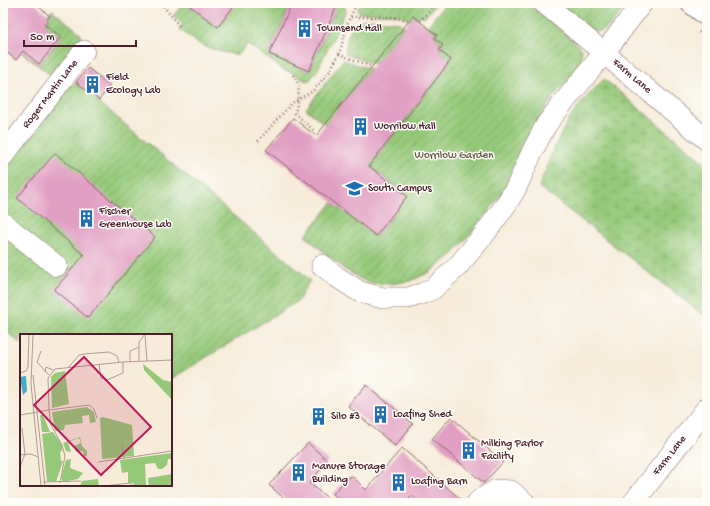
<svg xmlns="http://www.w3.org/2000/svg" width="710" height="506" font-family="'Gochi Hand',sans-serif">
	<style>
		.wetland { fill: url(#wetland-marsh); stroke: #707452 }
		.garden { fill: url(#garden-furrows); stroke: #707452 }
		.building { fill: #e19fc3 }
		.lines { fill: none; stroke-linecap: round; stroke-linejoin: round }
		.minor-casing { stroke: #866768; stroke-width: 22 }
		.major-casing { stroke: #866768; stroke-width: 24 }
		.path { stroke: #866768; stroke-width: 2.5; stroke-dasharray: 1 3; stroke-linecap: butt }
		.minor { stroke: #fff; stroke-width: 21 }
		.major { stroke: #fff; stroke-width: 22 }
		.labels { text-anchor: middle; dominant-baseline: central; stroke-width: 3; stroke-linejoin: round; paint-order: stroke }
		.poi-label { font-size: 11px; fill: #4a1f2b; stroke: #fdfcf7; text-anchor: start }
		.street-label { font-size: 11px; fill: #4a1f2b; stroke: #fdfcf7 }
		.park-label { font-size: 11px; fill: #645a46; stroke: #fdfcf7 }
		.inset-road { fill: none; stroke: #b19a93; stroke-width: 1 }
		.view { fill: #c2185b; fill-opacity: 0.15; stroke: #c2185b; stroke-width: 2 }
		.inset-edge { fill: none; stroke: #4a1f2b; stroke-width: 2 }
	</style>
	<defs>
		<pattern id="wetland-marsh" width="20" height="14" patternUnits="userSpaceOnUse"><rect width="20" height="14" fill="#95c979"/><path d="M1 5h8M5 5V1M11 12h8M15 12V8" fill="none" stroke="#82ac69"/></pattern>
		<pattern id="garden-furrows" width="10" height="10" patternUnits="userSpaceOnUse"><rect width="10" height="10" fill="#95c979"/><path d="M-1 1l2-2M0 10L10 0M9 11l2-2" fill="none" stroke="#82ac69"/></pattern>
	</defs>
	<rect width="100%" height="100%" fill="#fdfcf7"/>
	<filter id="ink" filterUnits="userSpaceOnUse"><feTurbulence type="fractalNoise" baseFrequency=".025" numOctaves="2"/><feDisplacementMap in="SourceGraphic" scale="8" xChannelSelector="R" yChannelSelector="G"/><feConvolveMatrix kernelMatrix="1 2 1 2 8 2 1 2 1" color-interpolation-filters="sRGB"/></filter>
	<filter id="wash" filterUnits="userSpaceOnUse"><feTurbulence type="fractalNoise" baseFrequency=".012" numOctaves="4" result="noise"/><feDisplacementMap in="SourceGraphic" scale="16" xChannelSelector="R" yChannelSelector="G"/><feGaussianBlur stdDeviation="0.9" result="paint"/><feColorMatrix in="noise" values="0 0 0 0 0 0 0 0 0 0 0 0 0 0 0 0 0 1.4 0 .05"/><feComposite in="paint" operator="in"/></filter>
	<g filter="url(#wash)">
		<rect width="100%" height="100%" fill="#f6ecd9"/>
		<!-- wetland -->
		<path class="wetland" d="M604,79L707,165V318L539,187C548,164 558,134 573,114C582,101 593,90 604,79Z"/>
		<!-- garden -->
		<path class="garden" d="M185,3L218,28L236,3H291L269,54L309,72L338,3H346L344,5L346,10L333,39L325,54L318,69L309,81L304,80L293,73L284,70L248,44L238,55C225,53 212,50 200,44C193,40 186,34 179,29L183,24L173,16Z
			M361,3H437L425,17L419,16L416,17L414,16L410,20L400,15L360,13L357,10Z
			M446,3H525L547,18L575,42L581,49L582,60L576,71L553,97L537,123L511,179L496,202L475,228L453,254L430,272L410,281L390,284L368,283L344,269L305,236L332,203L376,237L408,196L370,166L451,60L439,50L443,45L435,38L437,34L427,27Z
			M553,3H628C623,9 612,25 606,29C590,39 565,12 553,3Z
			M52,10L79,32L81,36V41L53,77L22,53L23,52L39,65L61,38L44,24L50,17L48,14Z
			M365,19L397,22L405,26L375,64L346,54C344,46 348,32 354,26C356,23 362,21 365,19Z
			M343,60L370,69L326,125L306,109Z
			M68,82L72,86L76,83L310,280L298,301L171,379V335H21V344L3,329V170Z"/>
		<g id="blocks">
			<!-- building -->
			<path class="building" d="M3,3H34L50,16L44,24L61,37L39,64L23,51L16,60L3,49Z
				M186,3H236L218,27Z
				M292,3H338L309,71L269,54Z
				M413,16L437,35L434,38L443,45L439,50L451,60L369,166L407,196L376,236L266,150L293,118L316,136Z
				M88,68L110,86L99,100L76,82Z
				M55,153L155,237L88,318L54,290L84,255L17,198Z
				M366,385L413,424L395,446L348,406Z
				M320,408L324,413L325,416L324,420L321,422L315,423L312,418V415L314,411Z
				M451,417L503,462L484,483L432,439Z
				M308,443L328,461L309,483L334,503H289L269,485Z
				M402,448L465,503H420L412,496L406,503H343L333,494L347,478L352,476L366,490Z"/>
		</g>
	</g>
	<g filter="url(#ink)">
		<use href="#blocks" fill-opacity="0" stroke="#866768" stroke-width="1"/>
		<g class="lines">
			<defs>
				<g id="minor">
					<path id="s1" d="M642,3L604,53L707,140"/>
					<path id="s2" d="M3,156L84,51"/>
					<path d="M3,223L57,266"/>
					<path d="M322,265L337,277L360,292L383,298H408L424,293L434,288L457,267L483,236L505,206L516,188L533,150L546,125L559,108L604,53L544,3"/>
					<path d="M477,503L481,499L496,490L511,491L525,503"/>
					<path id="s3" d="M633,503L707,408"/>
				</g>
				<path id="major" d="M692,3L707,15"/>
			</defs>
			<!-- minor casing -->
			<use href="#minor" class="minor-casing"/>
			<!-- major casing -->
			<use href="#major" class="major-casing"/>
			<!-- path -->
			<path class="path" d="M161,3L180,27
				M351,17H393L409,21
				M420,21L437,3
				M699,32L707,39
				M339,54L370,66
				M293,75L299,85L298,99L295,113L315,132
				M258,141L292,103L313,91L329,72L339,54L349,20L357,3"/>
			<!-- minor -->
			<use href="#minor" class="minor"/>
			<!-- major -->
			<use href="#major" class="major"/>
		</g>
	</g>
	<!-- icons -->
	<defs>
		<symbol id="building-bare" viewBox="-9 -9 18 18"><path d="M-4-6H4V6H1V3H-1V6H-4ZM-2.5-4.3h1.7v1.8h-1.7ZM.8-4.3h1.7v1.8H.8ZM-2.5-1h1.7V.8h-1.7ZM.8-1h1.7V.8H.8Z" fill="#1f6fb2" stroke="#fdfcf7" stroke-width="2.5" paint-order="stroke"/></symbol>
		<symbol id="university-bare" viewBox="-9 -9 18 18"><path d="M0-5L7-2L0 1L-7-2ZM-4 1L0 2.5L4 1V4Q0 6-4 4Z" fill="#1f6fb2" stroke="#fdfcf7" stroke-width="2.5" paint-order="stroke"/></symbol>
	</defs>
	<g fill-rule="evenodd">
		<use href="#building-bare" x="292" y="16" width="25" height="25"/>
		<use href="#building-bare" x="80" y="72" width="25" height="25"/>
		<use href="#building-bare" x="348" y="114" width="25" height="25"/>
		<use href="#university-bare" x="342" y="176" width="25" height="25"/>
		<use href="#building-bare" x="74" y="206" width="25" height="25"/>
		<use href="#building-bare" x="368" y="402" width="25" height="25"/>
		<use href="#building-bare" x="306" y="404" width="25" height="25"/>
		<use href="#building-bare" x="456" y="438" width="25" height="25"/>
		<use href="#building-bare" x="286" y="460" width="25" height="25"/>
		<use href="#building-bare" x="386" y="470" width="25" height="25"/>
	</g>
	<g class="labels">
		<!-- poi labels -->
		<g class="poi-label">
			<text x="317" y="29">Townsend Hall</text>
			<text x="106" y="78">Field<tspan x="106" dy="13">Ecology Lab</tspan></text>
			<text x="374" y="127">Worrilow Hall</text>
			<text x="368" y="189">South Campus</text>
			<text x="99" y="212">Fischer<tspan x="99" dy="13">Greenhouse Lab</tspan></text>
			<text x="393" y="415">Loafing Shed</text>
			<text x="331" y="417">Silo #3</text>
			<text x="481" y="444">Milking Parlor<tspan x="481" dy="13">Facility</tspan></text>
			<text x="312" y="467">Manure Storage<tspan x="312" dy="13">Building</tspan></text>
			<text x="411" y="482">Loafing Barn</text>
		</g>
		<!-- street labels -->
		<g class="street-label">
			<text stroke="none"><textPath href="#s1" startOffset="99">Farm Lane</textPath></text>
			<text stroke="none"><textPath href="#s2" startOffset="78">Roger Martin Lane</textPath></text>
			<text stroke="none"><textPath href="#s3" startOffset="60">Farm Lane</textPath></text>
		</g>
		<!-- park labels -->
		<g class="park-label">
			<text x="454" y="156">Worrilow Garden</text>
		</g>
	</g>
	<!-- overview -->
	<g transform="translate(20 334)">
		<rect width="152" height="152" fill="#f6ecd9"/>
		<path d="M123,30L143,46L152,48V66L124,36ZM45,37L49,70L32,74L31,43L35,39Z" fill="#95c979"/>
		<path d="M152,140V152H129L128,144Z" fill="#95c979"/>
		<path d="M67,73L74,78L76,88L70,89L69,81L62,82L63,89L45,91L44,96L35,97L32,78ZM20,81H23L30,98H22ZM83,83L112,91L114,122L82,125L80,84ZM33,98L42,111V117L40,118L41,127H43L36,148L27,147L22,100ZM60,103L62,112L67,117V122H64L63,117L56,118L54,112L61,109L59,104L48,108L51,118L46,117L43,109ZM152,119V125H148L147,131L142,135H138L135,129L125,130L126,152H114L113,149H108V138L102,139L100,126ZM51,125L50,134L63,139L58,145L43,148L41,144L46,126ZM78,145L79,152H60L62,147Z" fill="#95c979"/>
		<path d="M6,42L7,57L3,61L0,43Z" fill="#46abc6"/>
		<path class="inset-road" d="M13,0L11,50L21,152M125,1L127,27M21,17L17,28L29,41M119,27V8L125,0M110,28V17L119,13M79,30L81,44L87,46L103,39V28M48,34L59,21L64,20L89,18L97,22L99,28M25,38L26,33L33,36M0,39L6,37L8,33L9,0M13,41L25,152M0,81L29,76L28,44L35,35L103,28L152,26M102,110L104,125M0,121L11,120L18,123M78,128L152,117M0,133L5,120L2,94M23,148L61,147M40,149L45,122L42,111L31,91L29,76L69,71L74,75L77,84M84,152L110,149L113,152"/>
		<path class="view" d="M64,23L131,93L81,141L14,71Z"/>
		<rect width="152" height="152" class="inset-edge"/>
	</g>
	<!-- margin -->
	<rect width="710" height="506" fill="none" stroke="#fdfcf7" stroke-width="16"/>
	<!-- scale -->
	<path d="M24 40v6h112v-6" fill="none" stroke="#4a1f2b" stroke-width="2"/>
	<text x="30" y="40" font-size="12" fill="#4a1f2b" stroke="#fdfcf7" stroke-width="3" paint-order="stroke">50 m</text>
</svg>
